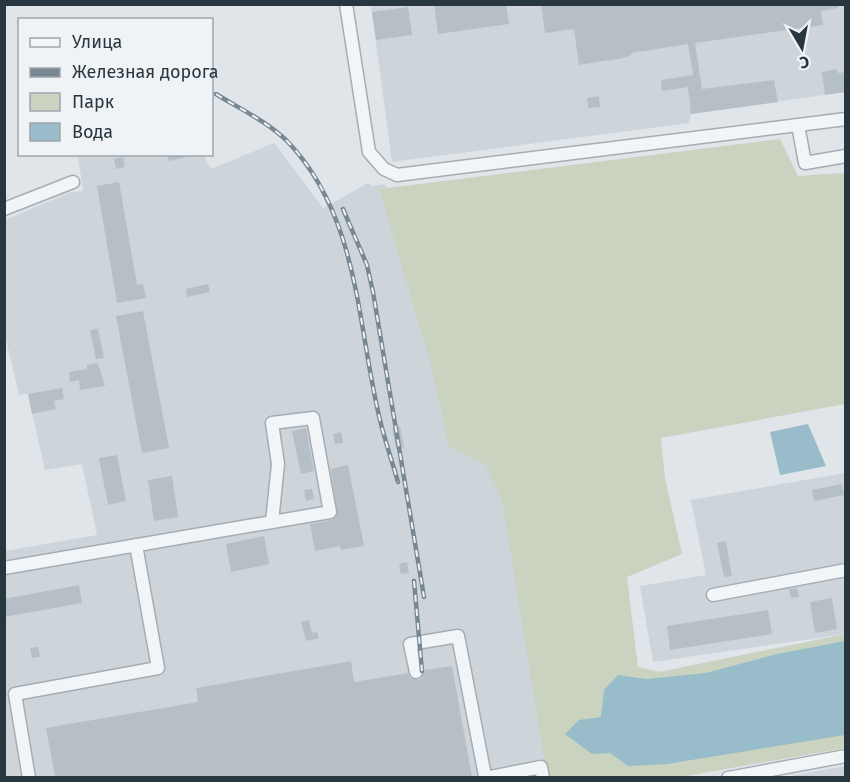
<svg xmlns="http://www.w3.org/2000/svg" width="850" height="782" font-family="'Fira Sans',sans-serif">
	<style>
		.built { fill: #cdd5db }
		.green { fill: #c9d3c0 }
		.water { fill: #99bcca }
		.building { fill: #b6bfc6 }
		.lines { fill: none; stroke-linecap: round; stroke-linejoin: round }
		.minor-casing { stroke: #a4adb3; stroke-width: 15 }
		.minor { stroke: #f2f5f7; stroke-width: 12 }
		.rail-casing { stroke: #788893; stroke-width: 4.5 }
		.rail { stroke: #eff3f6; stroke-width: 2; stroke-dasharray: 7; stroke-linecap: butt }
	</style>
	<rect width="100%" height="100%" fill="#dfe5e9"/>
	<!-- built -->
	<path class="built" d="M371,5H845V92L691,114L689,123L392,162Z
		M274,143L323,208L368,183L372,186L384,184L391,192L497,446L547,777L5,778V551L97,535L82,464L45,470L28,394L19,395L5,335V220L71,192L83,191L78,155H203L211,169Z
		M845,473V634L653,662L640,586L706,575L691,500Z
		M845,766V777H785Z"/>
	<!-- green -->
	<path class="green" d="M780,139L798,176L845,173V404L661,438L665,478L682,554L627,577L638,667L659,672L845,634V748L681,777H547L502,499L485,465L449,447L432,368L379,189Z"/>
	<!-- water -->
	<path class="water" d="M808,424L826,466L780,475L770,432Z
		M845,641V735L667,764L628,766L610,753L592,754L565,734L579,720L601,717L604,690L618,675L646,679L706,673L777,654Z"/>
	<!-- building -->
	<path class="building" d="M434,4H506L509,24L438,34Z
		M541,4H838V8L821,11L823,25L695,43L702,89L774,80L778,102L691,114L688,87L662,91L661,80L693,75L688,44L631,53V55L623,58L579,65L574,29L545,33Z
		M408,7L412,35L376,40L372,12Z
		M837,69L838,73L846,72V92L825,95L822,72Z
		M599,96L600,107L588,108L587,98Z
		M167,154H186V157L169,161Z
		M123,157L125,167L116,169L114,159Z
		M119,182L137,285L143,284L146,298L117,303L97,186Z
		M208,284L210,292L187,297L186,289Z
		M143,311L169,448L142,453L116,316Z
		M98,329L104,358L96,359L90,330Z
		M98,363L105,386L80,390L79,380L70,382L69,372L87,369V365Z
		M62,388L64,399L54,401L56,409L32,414L28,394Z
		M400,426L404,447L396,449L392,428Z
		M306,428L314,471L301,474L292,431Z
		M341,432L343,443L335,444L333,434Z
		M117,455L126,501L108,505L99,458Z
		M348,465L364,546L341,550L340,546L315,551L310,524L332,520L337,515L331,469Z
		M172,476L178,517L154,521L148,480Z
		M842,484L844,495L814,501L812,490Z
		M312,489L314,499L306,501L304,490Z
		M264,536L269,564L231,572L226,544Z
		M726,541L732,576L724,577L717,543Z
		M407,562L409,573L401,574L399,564Z
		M79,585L82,603L4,617V599Z
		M797,588L799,597L791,598L789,589Z
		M832,598L837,629L815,633L810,602Z
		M768,610L772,634L670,650L667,626Z
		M309,620L312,633L317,632L319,638L306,641L301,622Z
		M38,647L40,657L32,658L30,648Z
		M351,661L354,682L408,673L410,678L417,680L422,678L424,670L452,666L472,777H55L46,728L198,702L196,688Z"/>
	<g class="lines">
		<defs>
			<path id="minor" d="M346,4L369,152L384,169L397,175L846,119
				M798,125L805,163L846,156
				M4,209L73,182
				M4,568L330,512L313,418L272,423L278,464L272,522
				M713,595L846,570
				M416,672L410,644L458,636L485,776
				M29,778L15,694L158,668L136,545
				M485,778L541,767L543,778
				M728,778L846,756"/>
		</defs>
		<!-- minor casing -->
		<use href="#minor" class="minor-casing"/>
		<!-- minor -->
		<use href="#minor" class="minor"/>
		<defs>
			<path id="rail" d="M216,94C240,109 268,122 288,142C360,218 357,326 380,420C385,441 392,461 398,482
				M343,209L367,265L373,292L424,597
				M414,581L422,671"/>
		</defs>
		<!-- rail casing -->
		<use href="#rail" class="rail-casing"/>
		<!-- rail -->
		<use href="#rail" class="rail"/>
	</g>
	<!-- border -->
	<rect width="850" height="782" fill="none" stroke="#283640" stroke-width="12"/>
	<!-- legend -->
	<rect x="18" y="18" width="195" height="138" fill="#eff3f6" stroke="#9fa7ad" stroke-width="1.5"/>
	<rect x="30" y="38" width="30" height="9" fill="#f2f5f7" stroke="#9fa7ad" stroke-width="1.5"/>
	<text x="72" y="48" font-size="18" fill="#283640">Улица</text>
	<rect x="30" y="68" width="30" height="9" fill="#788893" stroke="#9fa7ad" stroke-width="1.5"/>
	<text x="72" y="78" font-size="18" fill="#283640">Железная дорога</text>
	<rect x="30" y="93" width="30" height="18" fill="#c9d3c0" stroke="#9fa7ad" stroke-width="1.5"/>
	<text x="72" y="108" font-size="18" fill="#283640">Парк</text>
	<rect x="30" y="123" width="30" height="18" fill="#99bcca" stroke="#9fa7ad" stroke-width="1.5"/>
	<text x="72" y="138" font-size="18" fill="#283640">Вода</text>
	<!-- north arrow -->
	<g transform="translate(802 48) rotate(170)" stroke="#eff3f6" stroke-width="4.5" paint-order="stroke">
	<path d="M0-4.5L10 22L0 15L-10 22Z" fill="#283640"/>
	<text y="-9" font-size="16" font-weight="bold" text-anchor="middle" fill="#283640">С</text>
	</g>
</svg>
